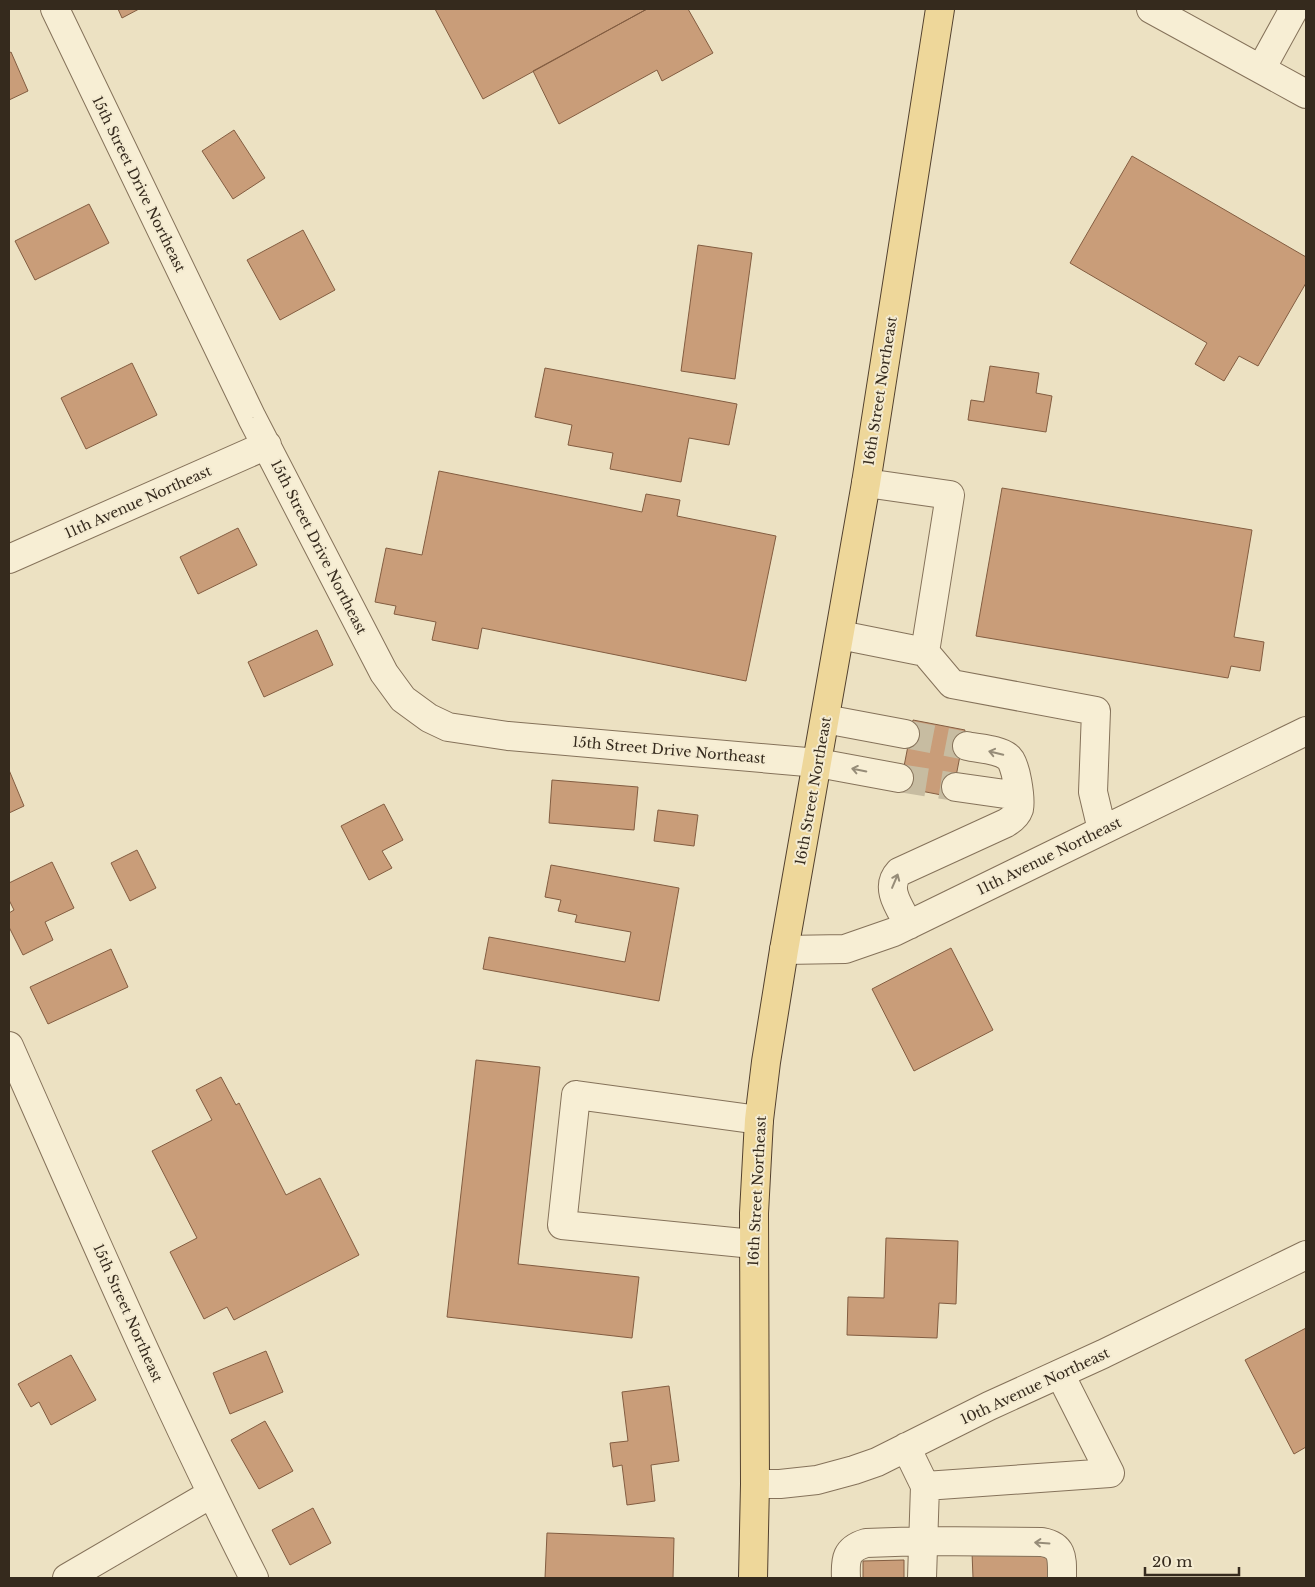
<svg xmlns="http://www.w3.org/2000/svg" width="1315" height="1587" font-family="'Libre Baskerville',serif">
	<style>
		.building { fill: #c99d79; stroke: #835d41 }
		.lines { fill: none; stroke-linecap: round; stroke-linejoin: round }
		.minor-tunnel { stroke: #c7bca1; stroke-width: 28; stroke-dasharray: 28 14; stroke-linecap: butt }
		.minor-casing { stroke: #85725a; stroke-width: 30 }
		.major-casing { stroke: #52402e; stroke-width: 30 }
		.minor { stroke: #f7eed4; stroke-width: 28 }
		.major { stroke: #eed79a; stroke-width: 28 }
		.oneway { stroke: #968c78 }
		.labels { text-anchor: middle; dominant-baseline: central; stroke-width: 4; stroke-linejoin: round; paint-order: stroke }
		.street-label { font-size: 14px; fill: #352a1d; stroke: #f4ebd1 }
	</style>
	<rect width="100%" height="100%" fill="#ece1c2"/>
	<!-- building -->
	<path class="building" d="M118,9H139L122,18Z
		M435,9H647L483,99Z
		M647,9H688L713,53L662,81L657,70L559,124L533,71Z
		M11,52L28,91L9,100V53Z
		M234,130L265,178L233,199L202,151Z
		M1132,156L1306,257V283L1258,366L1239,356L1224,381L1195,364L1207,343L1070,263Z
		M89,204L109,243L35,280L15,241Z
		M303,230L335,290L280,320L247,260Z
		M698,245L752,253L735,379L681,371Z
		M132,363L157,415L86,449L61,398Z
		M990,366L1039,373L1036,393L1052,396L1046,432L968,420L971,400L984,402Z
		M545,368L737,404L729,445L689,438L681,482L610,469L613,453L568,445L572,425L535,417Z
		M439,471L642,512L646,494L680,500L677,516L776,536L746,681L482,628L478,649L432,640L436,622L394,614L396,606L375,602L386,548L422,555Z
		M1002,488L1252,530L1234,637L1264,642L1260,671L1231,666L1228,678L976,636Z
		M238,528L257,565L198,594L180,557Z
		M317,630L333,665L264,697L248,662Z
		M913,720L965,730L952,797L900,787Z
		M9,770L24,806L9,813Z
		M552,780L638,787L634,830L549,823Z
		M384,804L403,840L382,851L392,868L369,880L341,826Z
		M658,810L698,815L694,846L654,841Z
		M137,850L156,888L130,901L111,863Z
		M52,862L74,908L45,922L53,940L23,955L9,927V913L14,910L9,900V883Z
		M551,865L679,888L659,1001L483,969L489,937L625,962L631,932L575,922L577,915L558,911L561,900L545,897Z
		M951,948L993,1030L914,1071L872,989Z
		M111,949L128,987L48,1024L30,987Z
		M476,1060L540,1067L518,1264L639,1277L632,1338L447,1317Z
		M221,1077L236,1105L239,1103L286,1195L320,1178L359,1255L234,1320L227,1307L204,1319L170,1252L197,1238L152,1151L212,1120L196,1090Z
		M886,1238L958,1241L956,1304L939,1303L937,1338L847,1335L848,1297L884,1298Z
		M1306,1328V1447L1294,1454L1245,1360Z
		M266,1351L283,1392L230,1414L213,1373Z
		M71,1355L96,1400L51,1425L39,1402L31,1407L18,1384Z
		M669,1386L679,1461L651,1465L655,1501L627,1505L622,1465L613,1467L610,1443L628,1441L622,1392Z
		M265,1421L293,1471L259,1489L231,1440Z
		M313,1508L331,1543L290,1565L272,1530Z
		M547,1533L674,1538L673,1578H545Z
		M1049,1551V1578H973L972,1552Z
		M904,1560V1578H863V1561Z"/>
	<g class="lines">
		<!-- minor-tunnel -->
		<path class="minor-tunnel" d="M905,734L967,746
			M899,778L956,787"/>
		<defs>
			<path id="minor" d="M55,9L252,418L384,673L403,699L429,718L448,727L508,736L818,763L899,778
				M1151,9L1306,94
				M1261,69L1294,9
				M9,559L267,445
				M840,635L925,652L950,495L866,483
				M925,652L952,684L1096,711L1093,792L1102,830
				M825,719L905,734
				M956,787L1019,796
				M909,925C900,908 884,888 899,872L1006,823C1011,820 1017,815 1019,809C1021,799 1016,762 1008,757C998,749 979,749 967,746
				M784,950L845,949L894,932L1306,731
				M9,1046C88,1224 165,1404 254,1578
				M753,1244L562,1225L576,1095L759,1120
				M906,1447L925,1486L922,1578
				M755,1484H780L817,1480L854,1470L877,1462L989,1406L1103,1354L1306,1255
				M925,1486L1110,1473L1060,1374
				M67,1578L211,1494
				M846,1578C845,1559 846,1549 866,1543L923,1541L1042,1542C1064,1546 1062,1559 1062,1578"/>
			<path id="major" d="M753,1578L755,1484L754,1213L759,1120L766,1062L784,950L866,483L940,9"/>
		</defs>
		<!-- minor casing -->
		<use href="#minor" class="minor-casing"/>
		<!-- major casing -->
		<use href="#major" class="major-casing"/>
		<!-- minor -->
		<use href="#minor" class="minor"/>
		<!-- major -->
		<use href="#major" class="major"/>
	</g>
	<!-- one-way arrows -->
	<defs><path id="oneway-shaft" d="M-6 0H5M1.5-3L5.5 0L1.5 3" fill="none" stroke-width="1.6" stroke-linecap="round" stroke-linejoin="round" transform="scale(1.25)"/></defs>
	<g class="oneway">
		<use href="#oneway-shaft" transform="translate(996 753) rotate(-166)"/>
		<use href="#oneway-shaft" transform="translate(859 770) rotate(-169)"/>
		<use href="#oneway-shaft" transform="translate(895 881) rotate(-67)"/>
		<use href="#oneway-shaft" transform="translate(1042 1543) rotate(-176)"/>
	</g>
	<g class="labels">
		<!-- street labels -->
		<g class="street-label">
			<text transform="translate(139 184) rotate(64)">15th Street Drive Northeast</text>
			<text transform="translate(880 391) rotate(-81)">16th Street Northeast</text>
			<text transform="translate(138 502) rotate(-24)">11th Avenue Northeast</text>
			<text transform="translate(319 547) rotate(63)">15th Street Drive Northeast</text>
			<text transform="translate(669 750) rotate(5)">15th Street Drive Northeast</text>
			<text transform="translate(813 791) rotate(-80)">16th Street Northeast</text>
			<text transform="translate(1049 856) rotate(-26)">11th Avenue Northeast</text>
			<text transform="translate(757 1191) rotate(-87)">16th Street Northeast</text>
			<text transform="translate(128 1313) rotate(66)">15th Street Northeast</text>
			<text transform="translate(1035 1386) rotate(-25)">10th Avenue Northeast</text>
		</g>
	</g>
	<!-- border -->
	<rect width="1315" height="1587" fill="none" stroke="#352a1d" stroke-width="20"/>
	<!-- scale -->
	<path d="M1145 1567v8h94v-8" fill="none" stroke="#352a1d" stroke-width="2.5"/>
	<text x="1152" y="1567" font-size="15" fill="#352a1d" stroke="#f4ebd1" stroke-width="4" paint-order="stroke">20 m</text>
</svg>
